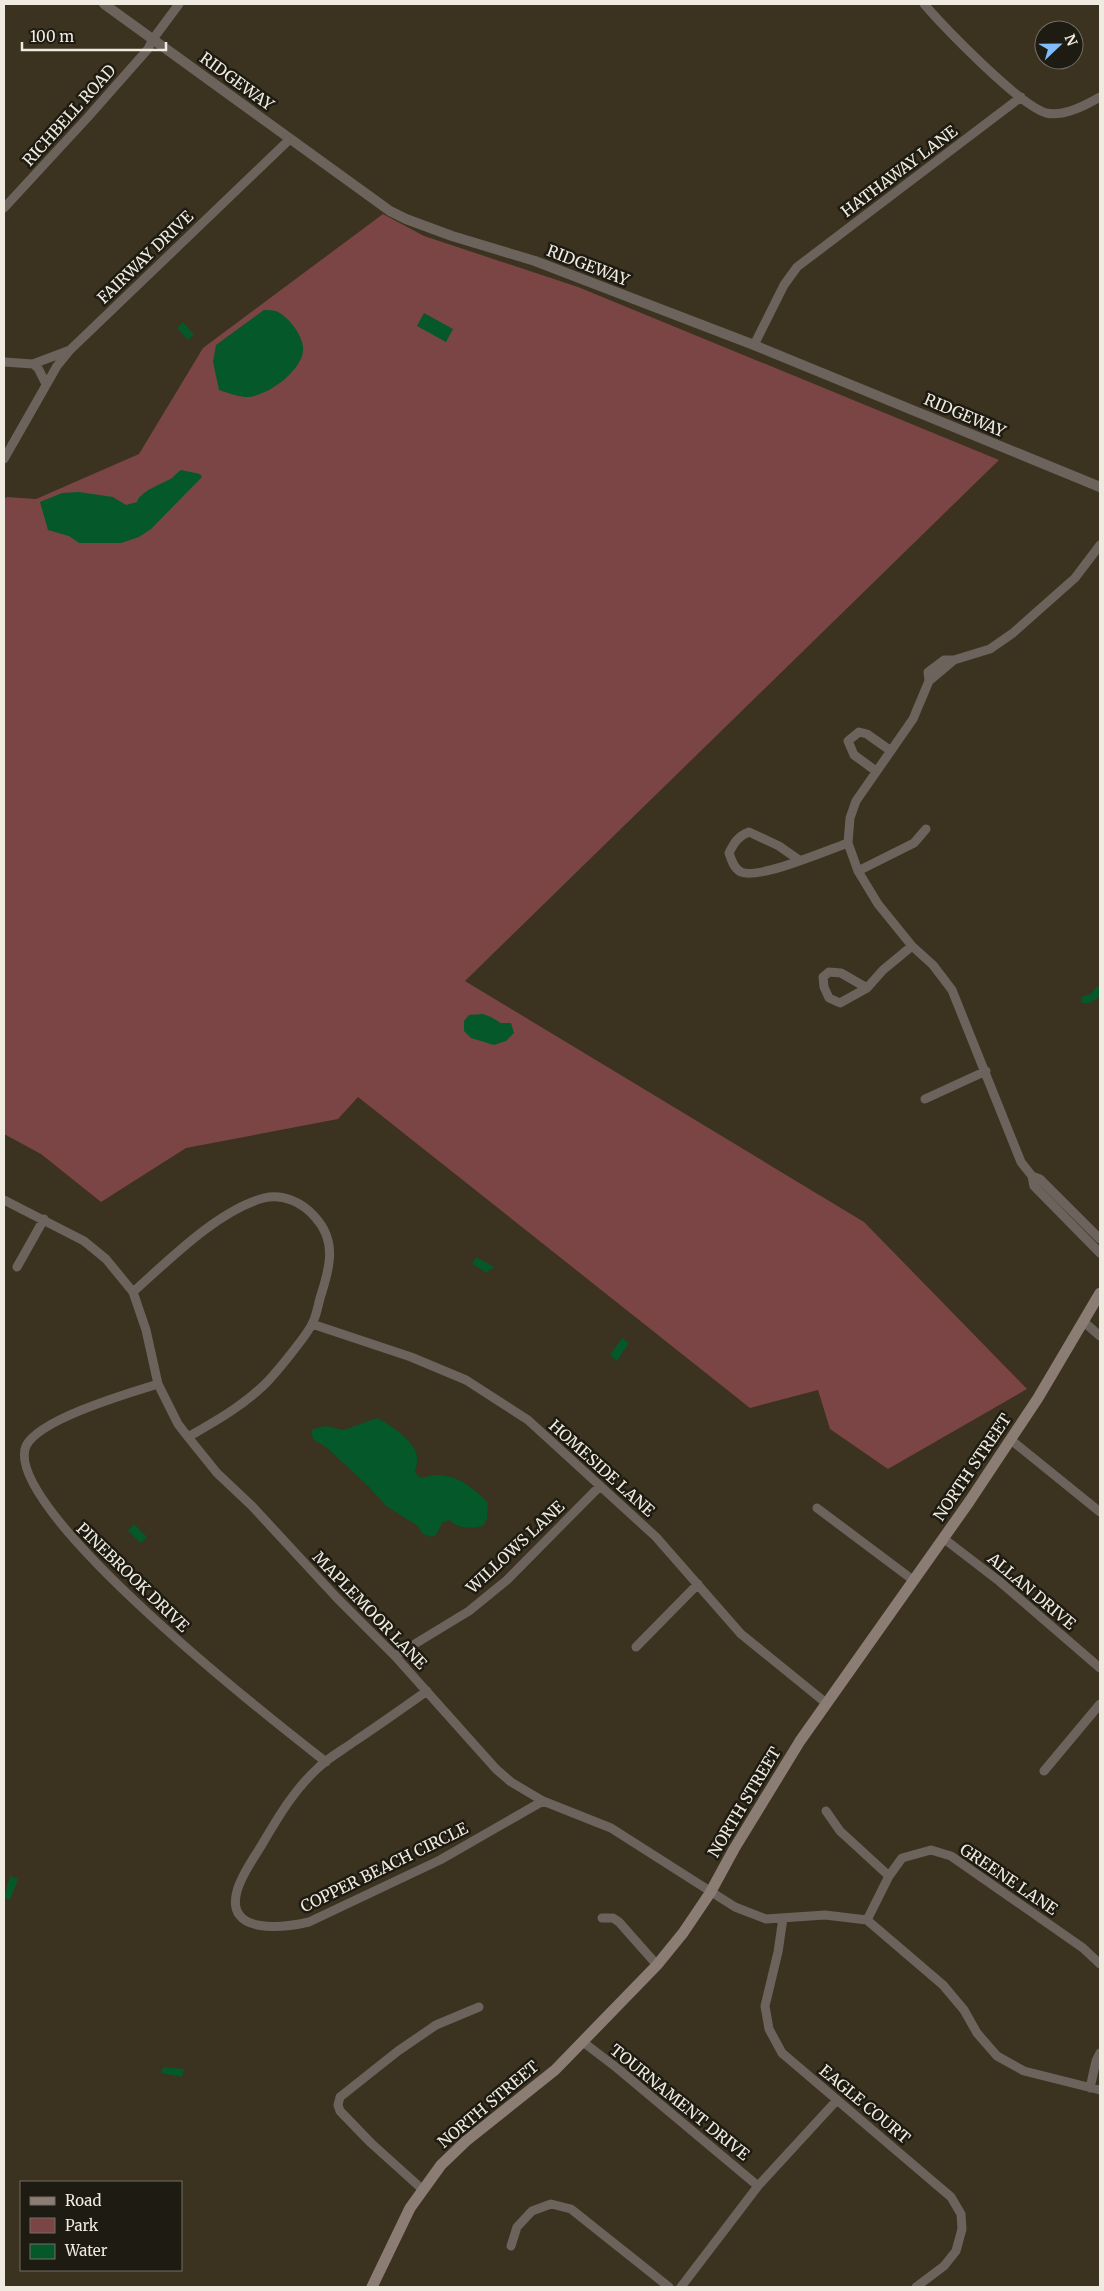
<svg xmlns="http://www.w3.org/2000/svg" width="1104" height="2291" font-family="Merriweather,serif">
	<style>
		.green { fill: #7b4545 }
		.water { fill: #055829 }
		.lines { fill: none; stroke-linecap: round; stroke-linejoin: round }
		.minor { stroke: #6c635d; stroke-width: 9 }
		.tertiary { stroke: #6c635d; stroke-width: 10 }
		.secondary { stroke: #8b7d74; stroke-width: 11 }
		.labels { text-anchor: middle; dominant-baseline: central; stroke-width: 5; stroke-linejoin: round; paint-order: stroke }
		.street-label { font-size: 16px; fill: #f0ebe0; stroke: #1e1b12 }
	</style>
	<rect width="100%" height="100%" fill="#3b3220"/>
	<!-- green -->
	<path class="green" d="M383,214L424,236L578,287L999,460L465,981L864,1222L1027,1389L888,1469L830,1429L818,1390L750,1408L358,1097L338,1119L186,1148L101,1202L41,1154L4,1134V499L7,497L36,499L139,454L203,348Z"/>
	<!-- water -->
	<path class="water" d="M264,310C268,310 273,310 276,311C288,316 305,337 303,351C301,372 265,398 245,397C236,396 228,393 219,390L213,362L216,345Z
		M424,313L453,329L446,342L417,326Z
		M183,322L194,335L188,340L177,328Z
		M181,470L200,474L202,477L151,529L139,537L121,543H79L69,536L48,530L40,502L62,493L79,492L113,497L126,505L137,502C140,491 162,484 172,478C174,476 178,472 181,470Z
		M1096,987H1100V997L1089,1003H1082L1081,998L1083,996L1091,994Z
		M483,1014L491,1017L501,1023H511L514,1033L506,1041L494,1045L471,1038L464,1031V1021L469,1015Z
		M476,1257L494,1267L492,1270L489,1269L487,1273L472,1264Z
		M622,1338L629,1343L617,1361L610,1355Z
		M377,1418C391,1425 414,1440 417,1456C418,1462 416,1467 415,1472L419,1477C426,1478 431,1475 438,1475C459,1475 474,1489 488,1503L487,1519L483,1526C470,1529 459,1529 449,1520L442,1523L436,1535L430,1537L422,1533L418,1526L386,1506L368,1486L326,1447L314,1440L311,1433L313,1429L326,1426L344,1430Z
		M134,1524L147,1537L141,1543L128,1531Z
		M10,1876L18,1879L10,1900L4,1897Z
		M163,2067L184,2069L182,2077L161,2073Z"/>
	<g class="lines">
		<!-- minor -->
		<path class="minor" d="M924,4C944,27 1019,105 1046,113C1064,117 1086,105 1100,97
			M4,208L88,117L148,49L153,39L179,4
			M754,345L784,285L797,267L1021,97
			M4,362L33,364L70,350L290,139
			M33,364L38,368L46,384
			M4,459L57,366L70,350
			M1100,545L1075,578L1013,633L990,649L954,660H944L928,672L929,681L913,719L856,801L850,818L848,843L858,871L878,904L912,946L933,965L952,990L1021,1162L1032,1176L1040,1179L1100,1239
			M929,681L954,660
			M876,771L854,755L848,741L859,732L867,734L891,751
			M799,860L779,846L749,832C738,836 734,843 729,853C731,859 734,869 741,872C758,880 828,850 848,843
			M858,871L914,843L926,829
			M867,988L841,973L829,972L823,977L824,987L829,998L840,1003L867,988L883,970L912,946
			M925,1099L986,1071
			M1032,1176L1034,1186L1100,1253
			M4,1200L84,1241L106,1259L133,1292L146,1330L158,1384L178,1424L188,1437L217,1473L252,1506L337,1598L395,1656L496,1769L511,1782L543,1801L611,1828L735,1907L766,1919L825,1915L867,1920L943,1985L964,2010L977,2033L997,2056L1024,2071L1100,2090
			M17,1267L44,1219
			M133,1292C168,1261 218,1210 264,1198C283,1193 303,1203 315,1217C337,1241 330,1267 321,1295C318,1304 317,1315 312,1324C307,1335 273,1377 263,1386C241,1407 214,1422 188,1437
			M1084,1322L1100,1336
			M312,1324L411,1357L466,1380L528,1420L656,1537L741,1634L826,1703
			M158,1384C129,1393 39,1419 26,1446C0,1508 276,1723 326,1762
			M1011,1440L1100,1512
			M817,1508L913,1580
			M943,1538L999,1581L1100,1668
			M636,1647L698,1584
			M395,1656L469,1611L507,1580L600,1486
			M427,1691C403,1708 379,1725 355,1741C343,1750 329,1757 318,1768C295,1789 280,1814 264,1841C255,1857 242,1873 237,1891C225,1935 283,1928 309,1922L440,1860L543,1801
			M1044,1771L1100,1704
			M826,1811L840,1831L889,1876
			M602,1918H613L619,1922L657,1965
			M783,1918L778,1952L765,2006L769,2029L782,2053L951,2197L961,2214L962,2229L956,2251L944,2266L916,2287
			M867,1920L889,1876L902,1858L931,1850L951,1856L1083,1948L1100,1964
			M583,2042L617,2068L758,2186
			M1090,2088L1096,2061L1100,2053
			M422,2189L371,2143L340,2111L338,2105L340,2097L398,2051L436,2025L479,2007
			M511,2246L517,2227L532,2211L551,2204L571,2209L669,2287
			M681,2287L758,2186L837,2100"/>
		<!-- tertiary -->
		<path class="tertiary" d="M104,4L390,211L406,219L452,236L535,261L754,345L1100,487"/>
		<!-- secondary -->
		<path class="secondary" d="M372,2287L410,2208L441,2165L466,2141L555,2070L657,1965L683,1933L710,1893L734,1849L800,1741L969,1502L1038,1398L1100,1293"/>
	</g>
	<g class="labels">
		<!-- street labels -->
		<g class="street-label">
			<text transform="translate(237 81) rotate(36)">RIDGEWAY</text>
			<text transform="translate(69 115) rotate(-48)">RICHBELL ROAD</text>
			<text transform="translate(899 171) rotate(-37)">HATHAWAY LANE</text>
			<text transform="translate(145 257) rotate(-44)">FAIRWAY DRIVE</text>
			<text transform="translate(588 265) rotate(21)">RIDGEWAY</text>
			<text transform="translate(965 415) rotate(23)">RIDGEWAY</text>
			<text transform="translate(972 1467) rotate(-56)">NORTH STREET</text>
			<text transform="translate(602 1468) rotate(42)">HOMESIDE LANE</text>
			<text transform="translate(515 1547) rotate(-43)">WILLOWS LANE</text>
			<text transform="translate(133 1577) rotate(44)">PINEBROOK DRIVE</text>
			<text transform="translate(1032 1591) rotate(40)">ALLAN DRIVE</text>
			<text transform="translate(370 1610) rotate(46)">MAPLEMOOR LANE</text>
			<text transform="translate(744 1802) rotate(-59)">NORTH STREET</text>
			<text transform="translate(384 1867) rotate(-26)">COPPER BEACH CIRCLE</text>
			<text transform="translate(1009 1879) rotate(34)">GREENE LANE</text>
			<text transform="translate(680 2102) rotate(39)">TOURNAMENT DRIVE</text>
			<text transform="translate(488 2104) rotate(-40)">NORTH STREET</text>
			<text transform="translate(865 2104) rotate(40)">EAGLE COURT</text>
		</g>
	</g>
	<!-- border -->
	<rect width="1104" height="2291" fill="none" stroke="#f0ebe0" stroke-width="10"/>
	<!-- legend -->
	<rect x="20" y="2181" width="162" height="90" fill="#1e1b12" stroke="#726e64"/>
	<rect x="30" y="2197" width="25" height="8" fill="#8b7d74" stroke="#726e64"/>
	<text x="65" y="2206" font-size="15" fill="#f0ebe0">Road</text>
	<rect x="30" y="2218" width="25" height="15" fill="#7b4545" stroke="#726e64"/>
	<text x="65" y="2231" font-size="15" fill="#f0ebe0">Park</text>
	<rect x="30" y="2244" width="25" height="15" fill="#055829" stroke="#726e64"/>
	<text x="65" y="2256" font-size="15" fill="#f0ebe0">Water</text>
	<!-- north arrow -->
	<g transform="translate(1059 45) rotate(68)"><circle r="24" fill="#1e1b12" stroke="#726e64"/>
	<path d="M0-4L9 19L0 12L-9 19Z" fill="#80bdfa"/>
	<text y="-8" font-size="14" font-weight="bold" text-anchor="middle" fill="#f0ebe0">N</text>
	</g>
	<!-- scale -->
	<path d="M22 42v8h144v-8" fill="none" stroke="#f0ebe0" stroke-width="2.5"/>
	<text x="30" y="42" font-size="15" fill="#f0ebe0" stroke="#1e1b12" stroke-width="4" paint-order="stroke">100 m</text>
</svg>
